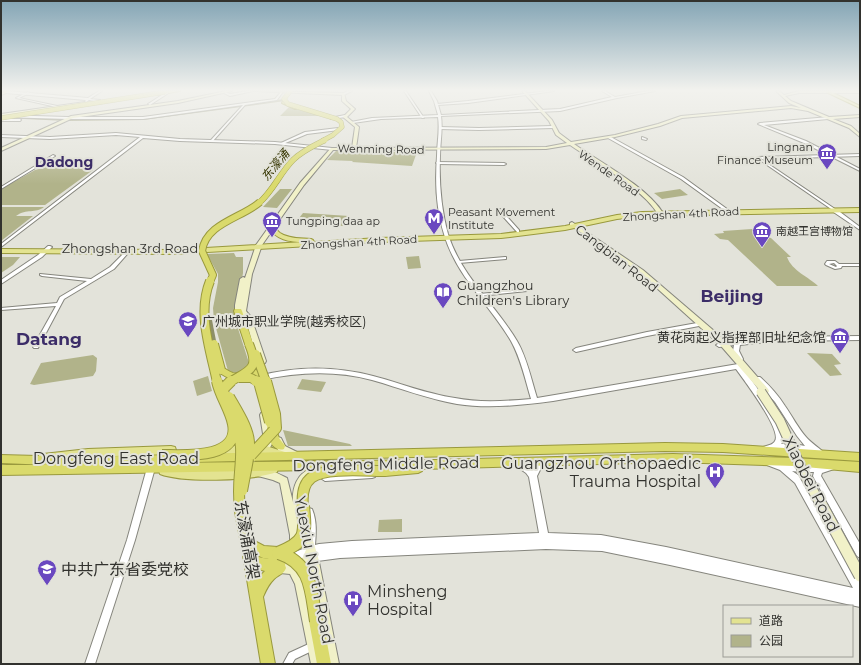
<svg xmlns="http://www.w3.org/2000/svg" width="861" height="665" font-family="Montserrat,'Noto Sans SC',sans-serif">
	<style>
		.green { fill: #b1b38a }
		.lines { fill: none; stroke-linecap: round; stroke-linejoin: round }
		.river { fill: #8e8f68; fill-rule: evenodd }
		.minor-casing { stroke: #85857d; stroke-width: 2 }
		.tertiary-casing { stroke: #85857d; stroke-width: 2 }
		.secondary-casing { stroke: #85857d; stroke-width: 2 }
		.primary-casing { stroke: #99993e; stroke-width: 2 }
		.trunk-casing { stroke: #99993e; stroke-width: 2 }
		.minor { fill: #fff; fill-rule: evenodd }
		.tertiary { fill: #fff; fill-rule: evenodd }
		.secondary { fill: #f1f1c8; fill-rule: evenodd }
		.primary { fill: #e3e391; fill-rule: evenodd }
		.trunk { fill: #dada6c; fill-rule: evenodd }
		.secondary-bridge-far1-casing { stroke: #85857d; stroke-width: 11; stroke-linecap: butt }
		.secondary-bridge-casing { stroke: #85857d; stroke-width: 13; stroke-linecap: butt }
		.trunk-bridge-far5-casing { stroke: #99993e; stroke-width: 5; stroke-linecap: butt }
		.trunk-bridge-far4-casing { stroke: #99993e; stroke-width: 6; stroke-linecap: butt }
		.trunk-bridge-far3-casing { stroke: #99993e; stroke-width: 8; stroke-linecap: butt }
		.trunk-bridge-far2-casing { stroke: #99993e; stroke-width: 10; stroke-linecap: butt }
		.trunk-bridge-far1-casing { stroke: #99993e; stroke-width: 12; stroke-linecap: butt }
		.trunk-bridge-casing { stroke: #99993e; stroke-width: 14; stroke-linecap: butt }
		.secondary-bridge-far1 { stroke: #f1f1c8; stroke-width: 9 }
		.secondary-bridge { stroke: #f1f1c8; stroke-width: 11 }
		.trunk-bridge-far5 { stroke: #dada6c; stroke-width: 4 }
		.trunk-bridge-far4 { stroke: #dada6c; stroke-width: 5 }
		.trunk-bridge-far3 { stroke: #dada6c; stroke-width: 6 }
		.trunk-bridge-far2 { stroke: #dada6c; stroke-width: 8 }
		.trunk-bridge-far1 { stroke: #dada6c; stroke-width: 10 }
		.trunk-bridge { stroke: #dada6c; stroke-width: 12 }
		.labels { text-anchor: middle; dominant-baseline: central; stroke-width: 4; stroke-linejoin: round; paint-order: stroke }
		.far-poi-label { font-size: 11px; fill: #32322e; stroke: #e3e3da; text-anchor: start }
		.far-street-label { font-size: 11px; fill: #32322e; stroke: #e3e3da }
		.far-water-label { font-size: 12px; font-style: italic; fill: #353501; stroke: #e3e3da }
		.street-label { font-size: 13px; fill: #32322e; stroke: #e3e3da }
		.poi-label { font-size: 13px; fill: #32322e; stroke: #e3e3da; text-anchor: start }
		.far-district-label { font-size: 14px; font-weight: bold; fill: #3c2d68; stroke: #e3e3da }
		.near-street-label { font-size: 16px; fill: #32322e; stroke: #e3e3da }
		.near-poi-label { font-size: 16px; fill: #32322e; stroke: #e3e3da; text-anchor: start }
		.district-label { font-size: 17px; font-weight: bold; fill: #3c2d68; stroke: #e3e3da }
	</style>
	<rect width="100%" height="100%" fill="#e3e3da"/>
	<!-- green -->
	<path class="green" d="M289,107L322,116H280Z
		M336,151L417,152L412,166L352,162L353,161L327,160Z
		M57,163L81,164L93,170L45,205H1V189L35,170L54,165Z
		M280,189H292L277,208L263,207Z
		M680,189L688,195L662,199L654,193Z
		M1,207H44C35,214 27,208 16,216H33L1,241Z
		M303,213L349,216L343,226L296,222Z
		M752,229L763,236L771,238L791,257H787C792,271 809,277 818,286H777L728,240L720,239L714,234L724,233L723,231Z
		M234,253L236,257H243V273L238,301L234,316L249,363C245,372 236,374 228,371L214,321L213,308L218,282V274L207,254Z
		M419,256L421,268L408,269L406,257Z
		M1,257H20L13,265L1,273Z
		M807,353L832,354L841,364L834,365L842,375L830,376Z
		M93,355L97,358L96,371L93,376L34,385L30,384L41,363Z
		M208,376L212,391L197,396L193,381Z
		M302,379L326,382L321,392L297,389Z
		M283,430L350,444L352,446H288Z
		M402,519V532H378L379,520Z"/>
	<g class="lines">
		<!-- river -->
		<path class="river" d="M284,99L285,101L143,120L67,121L3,118L1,117L3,116L67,119L143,118Z
			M205,318H208L212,320L218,351L217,353H211L210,351L204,320Z"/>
		<defs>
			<path id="minor" d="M248,91H253L230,96L224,93L225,92L230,94Z
				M404,91H406L424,118H422Z
				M547,91H554L468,103L438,105L437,104L468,101Z
				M28,92L29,93L19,98L62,107L61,108L16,98Z
				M281,92L282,93L277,100L245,105L212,142L211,141V140L243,105L143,119H68L1,117V115L68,117H143L275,99Z
				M345,115L346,117L331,119L330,118Z
				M1,119H20L21,120L20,121H1Z
				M552,126H553V128L479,130L440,129L439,128L440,127L479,128Z
				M338,128L339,129V130L307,134L283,144L281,143L305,132Z
				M609,136L683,177L727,209L724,210L681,179L608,138V137Z
				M642,137L647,139L646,140L642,139Z
				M860,154V156L761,159L835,209V211H834L757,158L758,157Z
				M53,155L55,156L1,189V187Z
				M437,162L504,163L506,164L504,165L438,164L436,163Z
				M498,209H500L519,230V232H517L498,211Z
				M126,251H128L129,252L114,269L64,299L38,348H34L33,347L56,306L1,310V308L57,303L60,297L87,281L42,276L40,275V274L91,279L110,267Z
				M505,257H506V259L459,263L457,262L459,261Z
				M827,261H835L839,264H860V266H842L841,268L835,269L826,265L825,264ZM834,263L837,266L836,267L829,264Z
				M525,289L527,290V291L480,296L478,295L480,294Z
				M697,323L699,324V326L647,336L576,352L573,350L576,348L647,332Z
				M313,642L316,643L317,646L316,649L295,659L292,664H283L289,653Z"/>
			<path id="tertiary" d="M7,91L88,98L99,91H102L90,99L100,100L99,102L89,100L86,102L85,101L86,100L6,93Z
				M168,91L170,92L150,105L148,104Z
				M348,91H352L344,95L342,94Z
				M429,91H431L437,101L441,115L560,109L612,97L602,91H605L615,97L648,91H655L617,98L560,111L441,116C443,129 440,143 440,156C439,181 441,209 448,234C461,276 495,304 517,341C527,358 531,379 537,398L738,364H740C750,379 785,423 784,438C784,440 782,443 781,444L789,443L805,446L797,436L775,402L756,381L755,379L756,377H760C770,386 778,395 785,406C792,416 798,428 806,437C811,443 821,449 825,454L824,456L821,457L814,454H812L789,449L774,452L764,451L763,449L764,447C768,445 773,445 775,441C782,430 744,380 736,369L553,401C522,405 489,409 457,404C428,399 400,388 372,380C335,370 298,372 261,380H259L258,378L259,376C295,366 336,366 373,376C400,383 427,394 455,398C480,403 506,401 531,399C525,379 521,359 511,341C490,305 456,276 444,234C436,209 435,181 437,156C437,143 440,130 438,117L381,119L353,123L351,122L372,118L438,115L434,101Z
				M829,117L828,119L764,125L806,141L860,169V171L804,143L758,124L760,123Z
				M116,133L180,139L275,142L332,148L334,149L332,150L275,144L180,141L143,138L1,247V244L140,137L116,135L50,139L1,137V135L50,137Z
				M832,209H836L860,227V230L832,211Z
				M48,246H50L52,247L42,257L1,284V280L38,255Z
				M860,336V340L776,341L740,345L739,351L743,359L742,361H738L733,351L734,345L719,347L716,345C722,341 731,343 738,340L740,341L776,337Z
				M516,459L532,469C535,464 543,458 549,460L550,462L549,464L540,470L537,476L548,533L601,535L666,547L853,588L795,483L780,470L767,465L766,463L767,461L770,460L778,463L781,462L800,466L821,465C826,466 829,463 834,465L835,467L834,469L822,473L821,476L860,544V558L857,556L814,478L813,476L814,472H800L792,471L801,477L860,582V607L670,565L602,551L546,549L340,558L310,562L307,560L305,557L290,563L287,561L285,558L287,555L308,547L307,545L308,528L305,512L306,509L309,508L312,509C317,521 316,533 315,545L319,544L352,541L539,533L529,477L526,473L513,464L512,462L513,460Z
				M151,465L154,466L155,468L135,540L95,664H85L127,540L147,468L148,466Z
				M372,472L375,473L376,475L375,477L372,478L325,481L322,479L321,477L322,475L325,473Z"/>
			<path id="secondary" d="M7,91H11L1,95V93Z
				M226,91H232L178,103L73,118L1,151V148L71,116L178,101Z
				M253,91L344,93L346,101L355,109L347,117L359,127L356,148L546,147L567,143L556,135L549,121L522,91H525L552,120L559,133L571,142L615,135L658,124L681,116L791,106L801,108L789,103L776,91H779L784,95L799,91H860V93H799L785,96L791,101L829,117L860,115V117L833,119L851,126L860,134V137L849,128L808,111L791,108L682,118L660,126L615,137L574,144C600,162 647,187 663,213L660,215L658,214C642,188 596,163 570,145L546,149L333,150L304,185L262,245L252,274L246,311L251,317L266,361L265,363H259L258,361L245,317L241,313L240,320H236L235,318V305L240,279L243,277L245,278L256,245L300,183L331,148H352L355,127L343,117L351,109L342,101V95Z
				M92,101L93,103L1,116V114Z
				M572,222L643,270L727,342L768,389L769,391L768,393H762L721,346L639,272L570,225V223Z
				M264,412L267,413L268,415L273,441C271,447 267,454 260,452L259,449L264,440L260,415L261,413Z
				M278,437L281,438L285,446L297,452L298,455L297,458L294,459L279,452L274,441L275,438Z
				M312,468L315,469L317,472C314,478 307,480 304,486C300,494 306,504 302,511L299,513L296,511L295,510C297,521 304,537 299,549L295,550L291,549L290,545V535L280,483L273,480L258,476L256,473L258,470C267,467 279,474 287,478L293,502C292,488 297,473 312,468Z
				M305,526L309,528L310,531L318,557L339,664H327L310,567L307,574L302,575L306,583L323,664H311L295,584L290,574L280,573L276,572L275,568L276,564C282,562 291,563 297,565L298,568L306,550L300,531L301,528Z"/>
			<path id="primary" d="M169,91H180L156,95L154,94Z
				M824,91H829L860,106V108Z
				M860,208V212L642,216L617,219L565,230L501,238L379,242L172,254L1,253V249L172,250L304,242C289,242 276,240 268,226L271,224C275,226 276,230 280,233C289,239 301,238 311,239L313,240L314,242L379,238L501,234L565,226L617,215L642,212Z
				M263,445L288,453L289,456L288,459L284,460L263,453L219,454L215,453L214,450L215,447L219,446Z
				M171,446L175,447L176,450L175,453L171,454L88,457L43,462L39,461L38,458L39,455L43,454L88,449Z
				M273,464L277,466L278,469L277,472C253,481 183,483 160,474L159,471L160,468L164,466C200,472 237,470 273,464Z"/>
			<path id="trunk" d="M3,91H9L1,94V92Z
				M164,91H174L165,93Z
				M283,101L297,107L298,108L295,109L282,103Z
				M235,309H241L242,311L253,344L252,346H246L245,344L234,311Z
				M221,367C225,368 229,372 233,373C245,375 254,361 265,378L264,380L261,381L250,375L230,379L218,372L217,370L218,368Z
				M271,423L274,424L279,438L285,446L284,449C272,453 264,433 268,424Z
				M665,443L723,444L860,453V461L723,452L665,451L196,462L192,461L191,458L192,455L196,454Z
				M673,454L794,458L860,462V472L794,466L673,462L423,469L422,471L418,473L385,476L381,474L380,471L381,469L1,475V465H50L1,463V455L75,457L170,455L174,456L175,459L174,462L171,463L435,460Z
				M247,537L264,546L278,547L282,549L284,553L282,557L284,558L286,562L285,565L286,568C284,574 278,575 274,579C268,585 266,590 263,597L275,664H261L243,555L245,551L247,550L243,547L241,543L243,539ZM255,554L263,558H269C264,559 258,558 255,554ZM258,569L265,571L259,577Z
				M316,614L321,616L323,621L331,664H317L309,621L311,616Z"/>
		</defs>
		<!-- minor casing -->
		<use href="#minor" class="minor-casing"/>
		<!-- tertiary casing -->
		<use href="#tertiary" class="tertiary-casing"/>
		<!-- secondary casing -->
		<use href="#secondary" class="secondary-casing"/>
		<!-- primary casing -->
		<use href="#primary" class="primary-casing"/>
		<!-- trunk casing -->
		<use href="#trunk" class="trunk-casing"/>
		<!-- minor -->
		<use href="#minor" class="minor"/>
		<!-- tertiary -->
		<use href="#tertiary" class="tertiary"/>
		<!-- secondary -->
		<use href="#secondary" class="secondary"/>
		<!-- primary -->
		<use href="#primary" class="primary"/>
		<!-- trunk -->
		<use href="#trunk" class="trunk"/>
		<defs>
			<path id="secondary-bridge-far1" d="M761,392L780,421L804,474L822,507"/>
			<path id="secondary-bridge" d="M822,506L860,576"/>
			<path id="trunk-bridge-far5" d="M290,91L284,99L288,104L337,119L341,122L342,127L333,135L322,141
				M1,118L165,92"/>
			<path id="trunk-bridge-far4" d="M259,203C273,191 280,173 293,160C302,151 313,146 325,140"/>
			<path id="trunk-bridge-far3" d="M210,282L213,275L202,251C206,223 242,218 260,202"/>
			<path id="trunk-bridge-far2" d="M210,281C197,313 210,349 217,382
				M214,344L221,370
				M256,354L266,382
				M239,378H251L258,382
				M230,382C249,370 260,370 249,344"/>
			<path id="trunk-bridge-far1" d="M256,381L259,382L270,422
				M224,396L223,389L231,381
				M229,397C256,442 251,441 242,491
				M234,420C249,452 235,474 240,507
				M162,455C183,455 240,460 233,424C230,409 220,396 217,381
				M251,455L276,428L275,414L266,381
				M303,507C302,497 302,485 311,478C324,467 367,471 385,471"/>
			<path id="trunk-bridge" d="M240,506L247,543
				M247,538L250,559
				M278,553C306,542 306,535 303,506
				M279,553C312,564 311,591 316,621"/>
		</defs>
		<!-- secondary-bridge-far1 casing -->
		<use href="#secondary-bridge-far1" class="secondary-bridge-far1-casing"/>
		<!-- secondary-bridge casing -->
		<use href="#secondary-bridge" class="secondary-bridge-casing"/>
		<!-- trunk-bridge-far5 casing -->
		<use href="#trunk-bridge-far5" class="trunk-bridge-far5-casing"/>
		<!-- trunk-bridge-far4 casing -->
		<use href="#trunk-bridge-far4" class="trunk-bridge-far4-casing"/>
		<!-- trunk-bridge-far3 casing -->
		<use href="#trunk-bridge-far3" class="trunk-bridge-far3-casing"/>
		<!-- trunk-bridge-far2 casing -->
		<use href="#trunk-bridge-far2" class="trunk-bridge-far2-casing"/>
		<!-- trunk-bridge-far1 casing -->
		<use href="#trunk-bridge-far1" class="trunk-bridge-far1-casing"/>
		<!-- trunk-bridge casing -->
		<use href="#trunk-bridge" class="trunk-bridge-casing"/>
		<!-- secondary-bridge-far1 -->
		<use href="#secondary-bridge-far1" class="secondary-bridge-far1"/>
		<!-- secondary-bridge -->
		<use href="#secondary-bridge" class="secondary-bridge"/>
		<!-- trunk-bridge-far5 -->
		<use href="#trunk-bridge-far5" class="trunk-bridge-far5"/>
		<!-- trunk-bridge-far4 -->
		<use href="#trunk-bridge-far4" class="trunk-bridge-far4"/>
		<!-- trunk-bridge-far3 -->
		<use href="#trunk-bridge-far3" class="trunk-bridge-far3"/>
		<!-- trunk-bridge-far2 -->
		<use href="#trunk-bridge-far2" class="trunk-bridge-far2"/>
		<!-- trunk-bridge-far1 -->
		<use href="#trunk-bridge-far1" class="trunk-bridge-far1"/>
		<!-- trunk-bridge -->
		<use href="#trunk-bridge" class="trunk-bridge"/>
	</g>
	<!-- sky -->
	<linearGradient id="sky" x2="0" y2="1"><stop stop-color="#84a5b5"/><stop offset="0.49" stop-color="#f2f2ee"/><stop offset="1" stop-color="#f2f2ee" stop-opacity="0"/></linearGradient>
	<rect width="861" height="184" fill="url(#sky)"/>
	<!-- icons -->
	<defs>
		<symbol id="museum-pin" viewBox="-11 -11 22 30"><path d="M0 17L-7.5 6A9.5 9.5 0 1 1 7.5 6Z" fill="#6a48c0" stroke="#e3e3da"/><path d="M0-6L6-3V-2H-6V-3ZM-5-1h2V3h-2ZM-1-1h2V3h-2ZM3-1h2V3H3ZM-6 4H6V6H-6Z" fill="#fff"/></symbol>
		<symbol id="metro-pin" viewBox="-11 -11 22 30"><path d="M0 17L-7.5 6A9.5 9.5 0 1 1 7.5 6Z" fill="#6a48c0" stroke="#e3e3da"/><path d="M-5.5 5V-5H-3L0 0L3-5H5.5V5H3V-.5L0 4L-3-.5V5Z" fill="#fff"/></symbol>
		<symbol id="library-pin" viewBox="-11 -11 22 30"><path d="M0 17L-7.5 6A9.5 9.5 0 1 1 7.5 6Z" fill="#6a48c0" stroke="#e3e3da"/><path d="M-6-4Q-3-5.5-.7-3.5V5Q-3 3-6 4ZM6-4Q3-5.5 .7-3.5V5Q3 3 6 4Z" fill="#fff"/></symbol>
		<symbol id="university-pin" viewBox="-11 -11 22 30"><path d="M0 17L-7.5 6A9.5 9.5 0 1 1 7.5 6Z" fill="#6a48c0" stroke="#e3e3da"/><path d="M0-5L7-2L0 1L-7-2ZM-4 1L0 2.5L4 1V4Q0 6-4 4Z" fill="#fff"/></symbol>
		<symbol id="hospital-pin" viewBox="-11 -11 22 30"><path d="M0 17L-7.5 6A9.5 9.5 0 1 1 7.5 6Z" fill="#6a48c0" stroke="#e3e3da"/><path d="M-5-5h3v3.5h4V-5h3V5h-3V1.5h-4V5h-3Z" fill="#fff"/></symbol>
	</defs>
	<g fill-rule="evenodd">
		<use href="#museum-pin" x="816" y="142" width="22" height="30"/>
		<use href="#metro-pin" x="423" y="207" width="22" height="30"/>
		<use href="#museum-pin" x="261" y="210" width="22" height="30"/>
		<use href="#museum-pin" x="751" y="220" width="22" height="30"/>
		<use href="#library-pin" x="432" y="281" width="22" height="30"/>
		<use href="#university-pin" x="177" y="310" width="22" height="30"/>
		<use href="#museum-pin" x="829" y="326" width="22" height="30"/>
		<use href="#hospital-pin" x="704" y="461" width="22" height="30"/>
		<use href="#university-pin" x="36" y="558" width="22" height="30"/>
		<use href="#hospital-pin" x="342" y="589" width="22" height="30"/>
	</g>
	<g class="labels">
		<!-- far-poi labels -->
		<g class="far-poi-label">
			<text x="813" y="147" text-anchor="end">Lingnan<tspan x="813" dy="13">Finance Museum</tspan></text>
			<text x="448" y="212">Peasant Movement<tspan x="448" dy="13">Institute</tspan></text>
			<text x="286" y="221">Tungping daa ap</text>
			<text x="776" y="231">南越王宫博物馆</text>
		</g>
		<!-- far-street labels -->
		<g class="far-street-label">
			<text transform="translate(381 149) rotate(1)">Wenming Road</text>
			<text transform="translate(609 173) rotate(35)">Wende Road</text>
			<text transform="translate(681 214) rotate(-3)">Zhongshan 4th Road</text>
			<text transform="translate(359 242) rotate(-3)">Zhongshan 4th Road</text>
		</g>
		<!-- far-water labels -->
		<g class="far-water-label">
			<text transform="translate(275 165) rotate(-50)">东濠涌</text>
		</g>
		<!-- street labels -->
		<g class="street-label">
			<text x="130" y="248">Zhongshan 3rd Road</text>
			<text transform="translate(617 258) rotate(38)">Cangbian Road</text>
		</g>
		<!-- poi labels -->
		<g class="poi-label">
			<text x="457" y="285">Guangzhou<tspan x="457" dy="15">Children's Library</tspan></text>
			<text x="202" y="321">广州城市职业学院(越秀校区)</text>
			<text x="826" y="337" text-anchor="end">黄花岗起义指挥部旧址纪念馆</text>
		</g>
		<!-- far-district labels -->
		<g class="far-district-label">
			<text x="64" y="162">Dadong</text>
		</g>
		<!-- near-street labels -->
		<g class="near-street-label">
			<text x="116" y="458">Dongfeng East Road</text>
			<text transform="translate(386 464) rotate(-1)">Dongfeng Middle Road</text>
			<text transform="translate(811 484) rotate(63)">Xiaobei Road</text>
			<text transform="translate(247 540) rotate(80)">东濠涌高架</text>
			<text transform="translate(314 570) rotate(79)">Yuexiu North Road</text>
		</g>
		<!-- near-poi labels -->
		<g class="near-poi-label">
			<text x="701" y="463" text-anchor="end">Guangzhou Orthopaedic<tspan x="701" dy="18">Trauma Hospital</tspan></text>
			<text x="61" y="569">中共广东省委党校</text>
			<text x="367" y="591">Minsheng<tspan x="367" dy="18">Hospital</tspan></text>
		</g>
		<!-- district labels -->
		<g class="district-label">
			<text x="732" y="296">Beijing</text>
			<text x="49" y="339">Datang</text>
		</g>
	</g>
	<!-- border -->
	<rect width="861" height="665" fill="none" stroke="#32322e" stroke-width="4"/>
	<!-- legend -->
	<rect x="723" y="605" width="130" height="52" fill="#e3e3da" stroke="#9c9c95"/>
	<rect x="731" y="618" width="20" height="6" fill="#e3e391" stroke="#9c9c95"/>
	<text x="759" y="625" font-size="12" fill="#32322e">道路</text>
	<rect x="731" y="635" width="20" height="12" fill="#b1b38a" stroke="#9c9c95"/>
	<text x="759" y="645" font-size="12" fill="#32322e">公园</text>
</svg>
